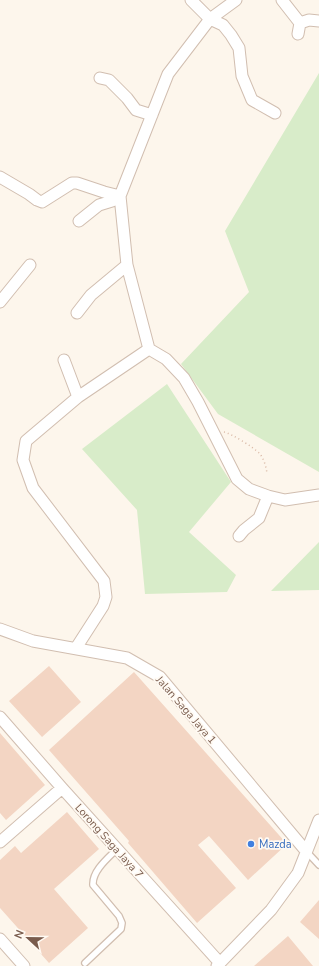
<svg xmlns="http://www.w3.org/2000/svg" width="319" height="966" font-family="'Nunito Sans',sans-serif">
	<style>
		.green { fill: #d8ecc9 }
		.building { fill: #f3d5c3 }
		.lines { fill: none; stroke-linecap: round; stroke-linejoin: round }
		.lane-casing { stroke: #d1beb0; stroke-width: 8 }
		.street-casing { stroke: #d1beb0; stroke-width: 13 }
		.path { stroke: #d9b8a5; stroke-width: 1.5; stroke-dasharray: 1 3; stroke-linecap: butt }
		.lane { stroke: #fff; stroke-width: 5.5 }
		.street { stroke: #fff; stroke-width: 11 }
		.shop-dot { fill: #3f7fe0; stroke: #fffaf3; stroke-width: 1.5 }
		.labels { text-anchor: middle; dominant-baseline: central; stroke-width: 3.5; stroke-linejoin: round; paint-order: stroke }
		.street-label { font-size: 11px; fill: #7a5c4d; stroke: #fffaf3 }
		.shop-label { font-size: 11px; fill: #366cbe; stroke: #fffaf3; text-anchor: start }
	</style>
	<rect width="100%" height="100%" fill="#fdf6ec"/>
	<!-- green -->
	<path class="green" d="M319,73V472L218,414L181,364L249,292L225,231Z
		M167,384L231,482L189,532L236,575L227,592L145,594L137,510L82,449Z
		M319,542V590L271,591Z"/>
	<!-- building -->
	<path class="building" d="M49,666L81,702L42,737L9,701Z
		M134,672L287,844L248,880L209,836L198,845L236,888L197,923L128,843L129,841L49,750Z
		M0,733L45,785L6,820L0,813Z
		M67,812L99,849L54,889L88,928L49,963L0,908V860L15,846L21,853Z
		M319,900V939L300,922Z
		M288,936L313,966H254Z"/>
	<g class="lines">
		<defs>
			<path id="lane" d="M306,851L319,865
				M85,963L121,929L122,923L119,916L93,885C92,871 108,858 117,849"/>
			<path id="street" d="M191,0L210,19L223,25L231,35L239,48L242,76L252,100L275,113
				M236,0L210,19L168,74L120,196L127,265L149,349L166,359L184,378L198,402L237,479L249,489L268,496L285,500L319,495
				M282,0L300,23L298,34
				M300,23L309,20L319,21
				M100,78L109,80L127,98L136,110L152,115
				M0,177L29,194L37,200L42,202L72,183H77L104,192L120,196
				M79,221L99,205L112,201L120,196
				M0,302L30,265
				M77,313L91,295L127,265
				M64,360L78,397
				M239,536L244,530L259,518L268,496
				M0,629L33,641L127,658L160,677L306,851
				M76,648L103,606L106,597L104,581L33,488L23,460L26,441L78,397L149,349
				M0,717L62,788L220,963
				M0,842L62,788
				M0,939L24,966
				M217,966L271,910L298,873L319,820"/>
		</defs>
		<!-- lane casing -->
		<use href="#lane" class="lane-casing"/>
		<!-- street casing -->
		<use href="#street" class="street-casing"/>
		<!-- path -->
		<path class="path" d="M224,432C232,434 253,447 259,453C264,458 266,467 267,473"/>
		<!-- lane -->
		<use href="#lane" class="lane"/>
		<!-- street -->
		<use href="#street" class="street"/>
	</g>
	<!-- markers -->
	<circle class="shop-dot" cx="251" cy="844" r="4"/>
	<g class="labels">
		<!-- street labels -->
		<g class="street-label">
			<text transform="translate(186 710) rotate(49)">Jalan Saga Jaya 1</text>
			<text transform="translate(109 841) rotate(48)">Lorong Saga Jaya 7</text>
		</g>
		<!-- shop labels -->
		<g class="shop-label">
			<text x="259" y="844">Mazda</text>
		</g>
	</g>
	<!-- north arrow -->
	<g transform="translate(28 938) rotate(292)" stroke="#fffaf3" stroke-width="3" paint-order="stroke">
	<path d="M0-3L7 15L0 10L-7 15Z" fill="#7a5c4d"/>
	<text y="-6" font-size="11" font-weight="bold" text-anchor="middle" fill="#7a5c4d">N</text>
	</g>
</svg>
